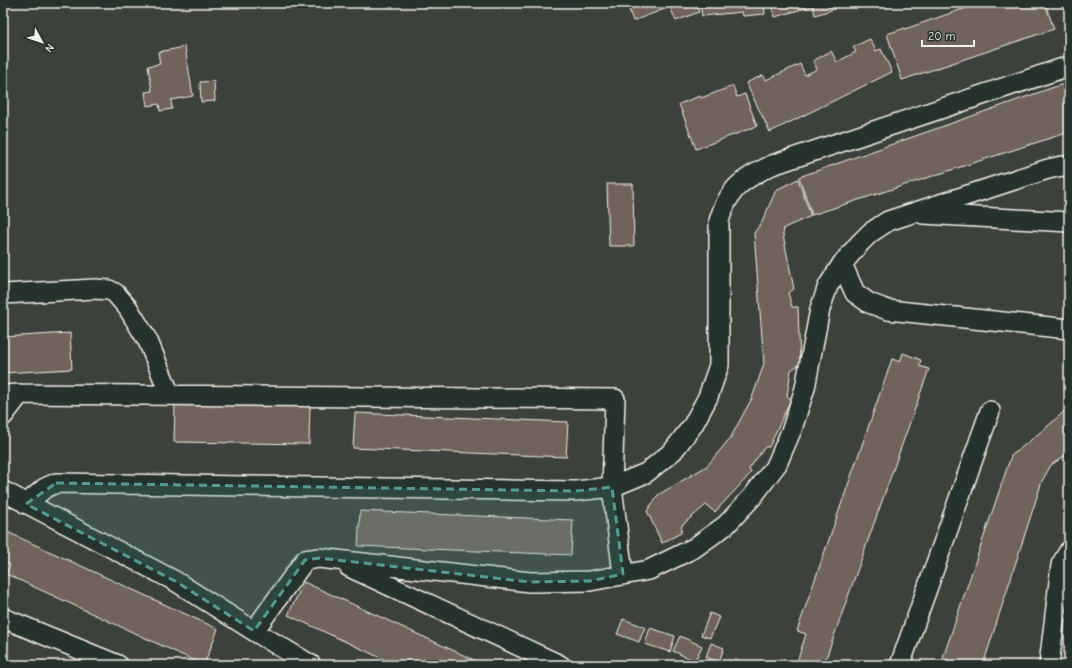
<svg xmlns="http://www.w3.org/2000/svg" width="1072" height="668" font-family="'Comic Neue',sans-serif">
	<style>
		.building { fill: #70635b; stroke: #f4f1e8 }
		.lines { fill: none; stroke-linecap: round; stroke-linejoin: round }
		.minor-casing { stroke: #f4f1e8; stroke-width: 22 }
		.minor { stroke: #26332d; stroke-width: 19 }
		.marked { fill: #549b93; fill-opacity: 0.2; stroke: #549b93; stroke-width: 3; stroke-dasharray: 8 5; stroke-linejoin: round }
	</style>
	<rect width="100%" height="100%" fill="#3c413b"/>
	<filter id="ink" filterUnits="userSpaceOnUse"><feTurbulence type="fractalNoise" baseFrequency=".025" numOctaves="2"/><feDisplacementMap in="SourceGraphic" scale="8" xChannelSelector="R" yChannelSelector="G"/><feConvolveMatrix kernelMatrix="1 2 1 2 8 2 1 2 1" color-interpolation-filters="sRGB"/></filter>
	<g filter="url(#ink)">
		<!-- building -->
		<path class="building" d="M627,3H696L699,12L676,21L670,7L633,21Z
			M700,3H764L765,14L743,16L742,12L702,16Z
			M771,3H833L835,9L815,15L813,6L775,17Z
			M980,3H1045L1054,29L902,80L887,34L905,28V29Z
			M870,39L876,51L881,49L892,72L770,132L746,83L763,75L766,80L800,64L805,75L817,69L813,61L831,51L837,62L856,52L853,47Z
			M185,47L193,96L171,100L172,109L160,111L159,104L147,106L145,92L152,91L148,66L160,64L158,52Z
			M214,81L215,101L201,102L200,82Z
			M1060,85L1069,86V132L812,215L799,177Z
			M733,86L737,97L745,94L757,126L696,149L679,104L700,96L701,98Z
			M798,179L811,216L784,228L783,235L794,289L788,293L792,307H798L800,364L791,370L787,396L791,399L769,447H765L749,469L751,473L715,512L706,505L682,525L681,533L662,543L647,511L658,495L707,466L731,437L752,398L764,364L754,233L762,222L776,190Z
			M607,184H633L634,246H609Z
			M70,333L72,369L3,373V337Z
			M903,353L921,360L919,366L929,369L824,664L828,665H796L806,634L797,631L892,359L900,362Z
			M175,405L310,406L309,444L174,442Z
			M1069,407V453L1051,465L1042,481L983,665H959L943,658L1011,456L1048,426Z
			M355,413L568,422L566,457L353,448Z
			M360,511L573,520L571,555L358,546Z
			M3,530L218,629L204,665L6,574L10,565L3,560Z
			M304,582L485,665H396L288,615Z
			M710,613L719,617L710,638L701,635Z
			M623,619L645,627L639,642L617,634Z
			M650,628L675,636L670,652L645,644Z
			M680,636L702,646L695,661L673,651Z
			M711,643L724,648L719,662L706,657Z"/>
		<g class="lines">
			<defs>
				<path id="minor" d="M923,214L1069,222
					M842,264L855,293L869,303L888,310L1069,329
					M3,294L95,289L109,290L115,293L128,308L148,341L170,395
					M3,395L20,394L615,399L612,487L623,574
					M3,416L20,394
					M3,491L175,581L254,631L311,665
					M26,504L45,488L56,483L576,491L612,487L646,473L673,451L693,425L708,397L719,365V221C729,187 742,180 772,165L1069,66
					M349,567L560,665
					M3,618L118,665
					M254,631L305,560L319,558L530,582L590,581L649,570L694,548L726,525L753,496L777,464L792,429L805,388L820,309L828,286L842,264L860,243L870,233L888,221L1048,169L1062,166L1069,167
					M900,665L990,411
					M1049,665L1061,565L1069,551"/>
			</defs>
			<!-- minor casing -->
			<use href="#minor" class="minor-casing"/>
			<!-- minor -->
			<use href="#minor" class="minor"/>
		</g>
	</g>
	<!-- marked area -->
	<path class="marked" d="M56,483L576,491L612,487L623,574L590,581L530,582L319,558L305,560L254,631L175,581L26,504Z"/>
	<!-- margin -->
	<rect width="1072" height="668" fill="none" stroke="#26332d" stroke-width="16"/>
	<rect x="8" y="8" width="1056" height="652" fill="none" stroke="#f4f1e8" stroke-width="1.5" filter="url(#ink)"/>
	<!-- north arrow -->
	<g transform="translate(42 42) rotate(130)" stroke="#26332d" stroke-width="3" paint-order="stroke">
	<path d="M0-3L7 15L0 10L-7 15Z" fill="#f4f1e8"/>
	<text y="-6" font-size="11" font-weight="bold" text-anchor="middle" fill="#f4f1e8">N</text>
	</g>
	<!-- scale -->
	<path d="M922 40v6h52v-6" fill="none" stroke="#f4f1e8" stroke-width="2"/>
	<text x="928" y="40" font-size="12" fill="#f4f1e8" stroke="#26332d" stroke-width="3" paint-order="stroke">20 m</text>
</svg>
